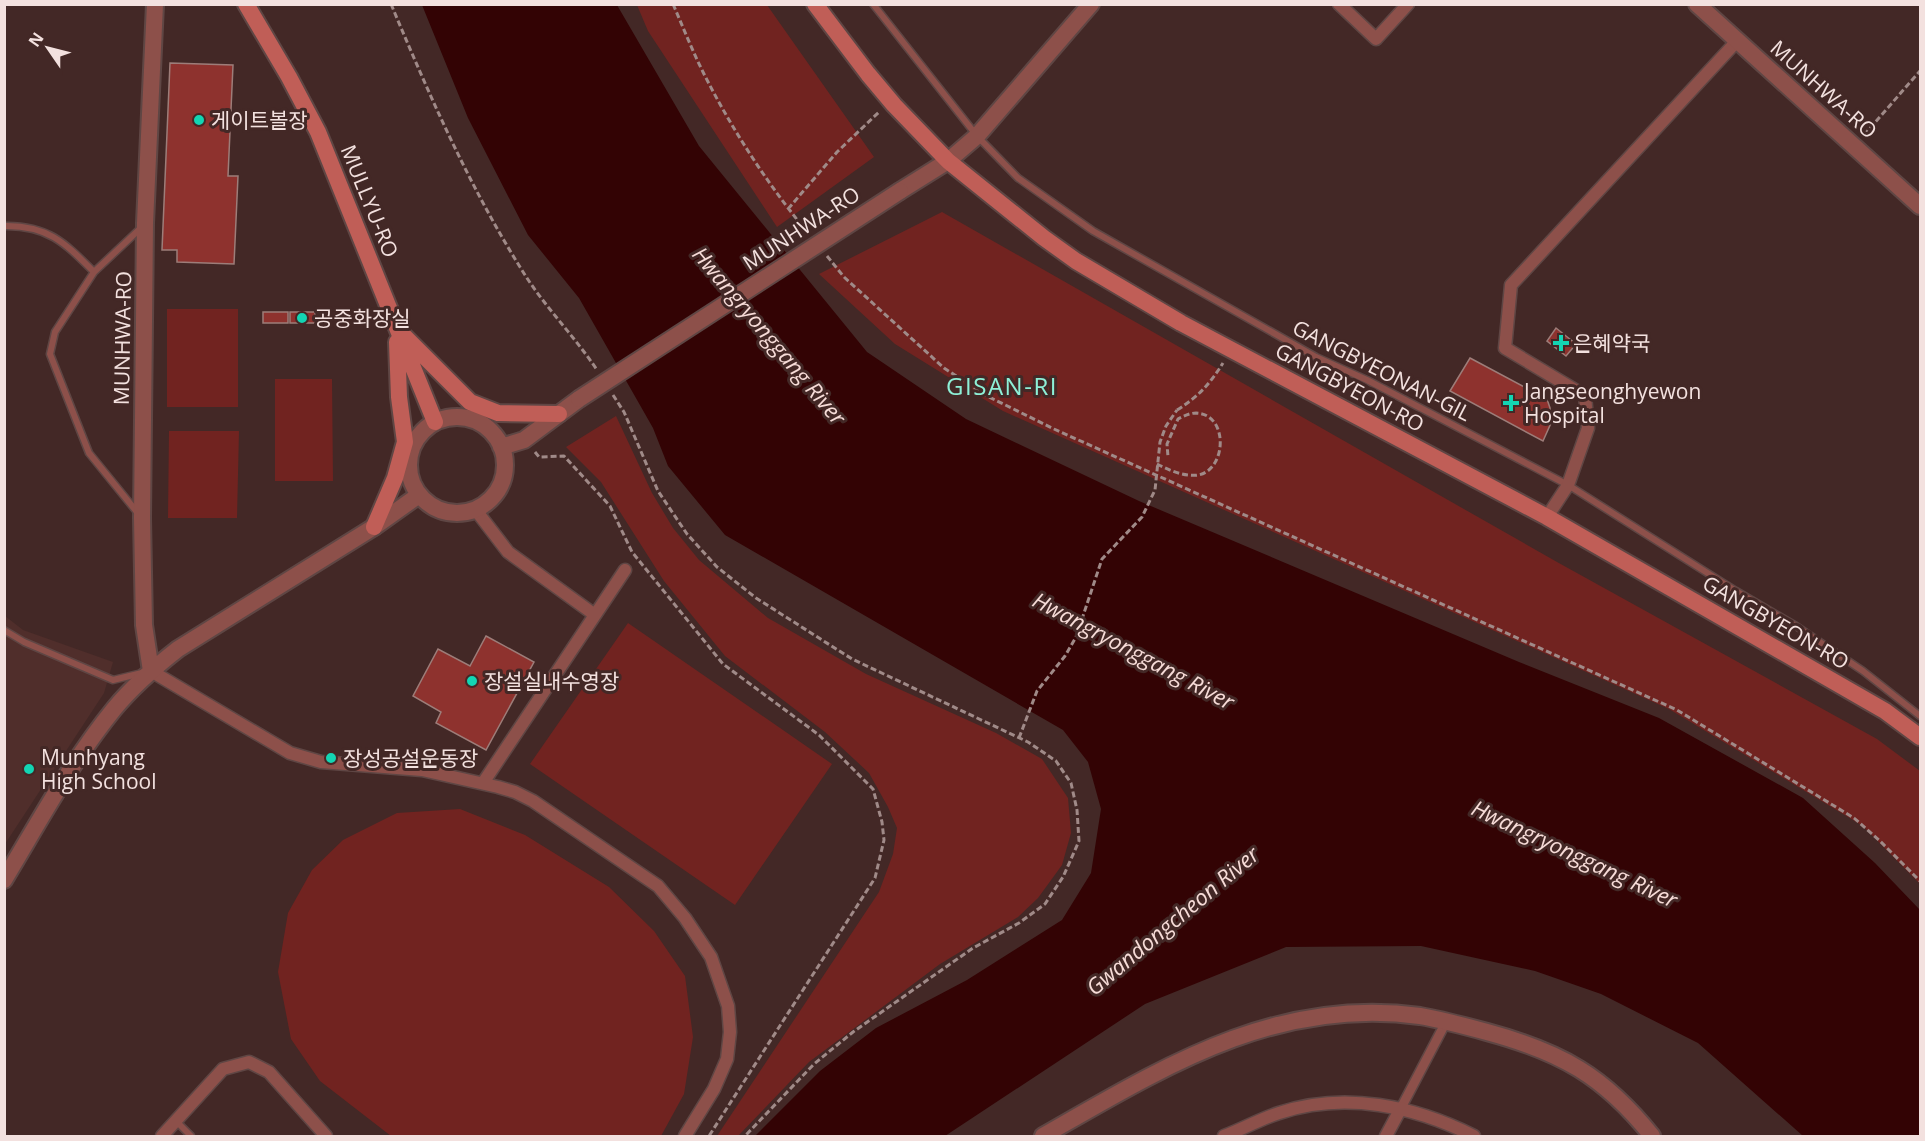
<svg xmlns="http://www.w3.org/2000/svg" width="1925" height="1141" font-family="'Open Sans','Noto Sans KR',sans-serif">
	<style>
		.built { fill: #502e2b }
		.green { fill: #712320 }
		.water { fill: #330304 }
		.building { fill: #8e322e; stroke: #9d7d79; stroke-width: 1.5 }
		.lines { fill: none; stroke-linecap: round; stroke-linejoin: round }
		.service-casing { stroke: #5f4644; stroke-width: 9 }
		.pedestrian-casing { stroke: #5f4644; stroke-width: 12 }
		.minor-casing { stroke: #5f4644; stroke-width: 15 }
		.tertiary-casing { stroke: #5f4644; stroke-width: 20 }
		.secondary-casing { stroke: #5f4644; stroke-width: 20 }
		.path { stroke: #a08a88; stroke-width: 3; stroke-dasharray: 6 3; stroke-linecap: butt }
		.service { stroke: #8d504a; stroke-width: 6 }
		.pedestrian { stroke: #8d504a; stroke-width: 9 }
		.minor { stroke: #8d504a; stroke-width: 12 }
		.tertiary { stroke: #8d504a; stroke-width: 16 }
		.secondary { stroke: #c05e57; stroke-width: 16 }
		.tertiary-bridge-casing { stroke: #5f4644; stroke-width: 20; stroke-linecap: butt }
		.path-bridge { stroke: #a08a88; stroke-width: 3; stroke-dasharray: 6 3; stroke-linecap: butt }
		.tertiary-bridge { stroke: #8d504a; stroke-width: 16 }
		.poi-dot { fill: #13d5b3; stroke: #432826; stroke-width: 2 }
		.labels { text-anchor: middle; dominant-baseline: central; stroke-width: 6; stroke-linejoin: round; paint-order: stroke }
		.street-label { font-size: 21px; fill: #f3e1df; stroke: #432826 }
		.poi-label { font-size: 21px; fill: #f3e1df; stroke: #432826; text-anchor: start }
		.water-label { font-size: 22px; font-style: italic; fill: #f7dcd8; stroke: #432826 }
		.quarter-label { font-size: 24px; letter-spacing: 1.5px; fill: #8ef0d7; stroke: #432826 }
	</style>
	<rect width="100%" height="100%" fill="#432826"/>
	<!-- built -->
	<path class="built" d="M5,616L23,630L113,662L104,693L5,844Z"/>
	<!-- green -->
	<path class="green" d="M637,5H767L874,157L777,227L648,31Z
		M942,212L1557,562L1877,739L1920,771V884L1863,826L1669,709L1003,411L895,344L819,274Z
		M167,309H238V407H167Z
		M275,379H332L333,481H275Z
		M616,416L652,493L673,528L699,560L768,618L866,674L996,733L1042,759L1068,798L1071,833L1062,865L1038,898L1018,917L940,964L809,1062L738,1136H717L879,892L893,854L897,828L888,807L869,773L825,732L725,656L664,581L601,482L566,447Z
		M169,431H239L237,518H168Z
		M628,623L832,764L735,905L530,764Z
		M460,809L525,835L609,887L654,931L685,976L693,1037L684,1094L661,1136H391L320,1081L291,1039L278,972L288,913L312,870L343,840L397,813Z"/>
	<!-- water -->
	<path class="water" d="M422,5H617L699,146L867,352L966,419L1139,501L1519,662L1659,718L1803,798L1875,863L1920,910V1136H1803L1698,1043L1601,994L1535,971L1421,946L1286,947L1145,1004L945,1136H755L820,1071L876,1028L967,980L1062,920L1091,873L1101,809L1088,762L1063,730L725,535L668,466L653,428L579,298L528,235L468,118Z"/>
	<!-- building -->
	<path class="building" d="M170,63L233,65L228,176H238L234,264L177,262V250H162Z
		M263,312H288V323H263Z
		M290,312H315V323H290Z
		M1556,328L1576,344L1566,356L1547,341Z
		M1470,358L1547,399L1550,408L1551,423L1543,441L1450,391Z
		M486,636L534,662L486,750L436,723L441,712L413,696L438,649L470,666Z"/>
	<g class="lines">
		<defs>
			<path id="service" d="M873,4L977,136L1018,178L1093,231L1316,357L1367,380L1568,485L1736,591L1796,626L1863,671L1920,716
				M4,226C48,225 65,243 94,272
				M137,512L89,453L50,354L55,332L94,272L143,226
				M4,630L24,642L113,680L142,673
				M176,1121L191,1136"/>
			<path id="pedestrian" d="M1401,1108L1446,1022"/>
			<path id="minor" d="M1339,4L1376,39L1408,4
				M475,509L508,552L595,615
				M1547,517L1568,485L1588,428L1585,396L1505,348L1511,285L1737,41
				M151,671L290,753L321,762L422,770L498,787L515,792L533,801L658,886L685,918L711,957L728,1006L730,1032L727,1059L714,1089L685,1136
				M483,783L625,570
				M162,1136L223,1069L249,1062L269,1072L326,1136
				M1224,1136C1243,1129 1260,1119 1279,1113C1345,1091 1414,1106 1474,1136
				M1386,1136L1401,1108"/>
			<path id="tertiary" d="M1697,4L1920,206
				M900,191L948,161L977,136L1091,4
				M409 465a48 48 0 1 1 96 0a48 48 0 1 1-96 0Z
				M501,447L524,440L579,399
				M151,671L144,625L142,518L145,223L155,4
				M4,880C39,822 71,762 114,709C132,687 155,667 178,649L374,527L419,495
				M1043,1136C1162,1068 1276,996 1420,1016C1443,1020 1465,1026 1487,1032C1561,1052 1604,1076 1652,1136"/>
			<path id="secondary" d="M246,4L289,77L318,132L435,422
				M815,4L868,74L894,105L948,161L1044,238L1076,261L1181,323L1547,517L1885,711L1920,737
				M402,334L470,402L498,413L559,414
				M374,527L395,478L405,442L399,397L397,342"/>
		</defs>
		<!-- service casing -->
		<use href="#service" class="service-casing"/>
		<!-- pedestrian casing -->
		<use href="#pedestrian" class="pedestrian-casing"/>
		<!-- minor casing -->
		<use href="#minor" class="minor-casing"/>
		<!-- tertiary casing -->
		<use href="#tertiary" class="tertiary-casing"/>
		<!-- secondary casing -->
		<use href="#secondary" class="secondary-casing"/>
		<!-- path -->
		<path class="path" d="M391,4C430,97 471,190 525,275C546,308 575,337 597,370
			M673,4C683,27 692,50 703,72C731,128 768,185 808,233
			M1864,135L1920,71
			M788,209L837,152L879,112
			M827,256L844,277L944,368L985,395L1054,429L1677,710L1854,818L1880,841L1920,881
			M613,395L624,412L658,491L687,534L717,567L756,598L852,659L1028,742L1056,761L1071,783L1077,810L1079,841L1063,877L1045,904L1019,923L973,948L853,1032L814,1064L745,1136
			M1177,410C1199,396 1209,385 1223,363
			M535,452L539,457L564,456L610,506L632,552L723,664L819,735L873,789L882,822L884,840L875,878L709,1136
			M1157,464C1169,470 1184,477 1198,475C1227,470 1229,414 1196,413C1190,413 1184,416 1178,419L1167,444L1168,457"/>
		<!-- service -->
		<use href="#service" class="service"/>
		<!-- pedestrian -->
		<use href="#pedestrian" class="pedestrian"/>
		<!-- minor -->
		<use href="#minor" class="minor"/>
		<!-- tertiary -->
		<use href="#tertiary" class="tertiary"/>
		<!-- secondary -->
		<use href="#secondary" class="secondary"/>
		<defs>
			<path id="tertiary-bridge" d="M579,399L900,191"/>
		</defs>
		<!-- tertiary-bridge casing -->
		<use href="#tertiary-bridge" class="tertiary-bridge-casing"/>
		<!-- path-bridge -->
		<path class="path-bridge" d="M1019,738L1037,691L1065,656L1076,637L1102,559L1142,517L1155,490L1160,442L1166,426L1177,410"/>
		<!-- tertiary-bridge -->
		<use href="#tertiary-bridge" class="tertiary-bridge"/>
	</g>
	<!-- markers -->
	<g class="poi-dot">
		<circle cx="199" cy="120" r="6"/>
		<circle cx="302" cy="318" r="6"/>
		<path d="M1558 334h6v6h6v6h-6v6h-6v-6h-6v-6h6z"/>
		<path d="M1508 394h6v6h6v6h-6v6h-6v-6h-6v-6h6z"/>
		<circle cx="472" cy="681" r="6"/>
		<circle cx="331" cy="758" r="6"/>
		<circle cx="29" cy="769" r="6"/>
	</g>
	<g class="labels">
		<!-- street labels -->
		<g class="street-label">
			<text transform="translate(1824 89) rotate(42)">MUNHWA-RO</text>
			<text transform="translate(370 201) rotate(68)">MULLYU-RO</text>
			<text transform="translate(801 228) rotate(-33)">MUNHWA-RO</text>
			<text transform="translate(122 338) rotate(-89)">MUNHWA-RO</text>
			<text transform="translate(1382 370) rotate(27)">GANGBYEONAN-GIL</text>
			<text transform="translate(1350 387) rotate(28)">GANGBYEON-RO</text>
			<text transform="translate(1776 622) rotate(30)">GANGBYEON-RO</text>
		</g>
		<!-- poi labels -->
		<g class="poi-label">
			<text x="211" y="120">게이트볼장</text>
			<text x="314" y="318">공중화장실</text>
			<text x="1573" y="343">은혜약국</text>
			<text x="1524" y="391">Jangseonghyewon<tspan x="1524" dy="24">Hospital</tspan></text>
			<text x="484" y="681">장설실내수영장</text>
			<text x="41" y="757">Munhyang<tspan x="41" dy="24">High School</tspan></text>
			<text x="343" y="758">장성공설운동장</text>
		</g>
		<!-- water labels -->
		<g class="water-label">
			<text transform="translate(770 335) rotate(50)">Hwangryonggang River</text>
			<text transform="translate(1134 650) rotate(28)">Hwangryonggang River</text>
			<text transform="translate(1575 853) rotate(25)">Hwangryonggang River</text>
			<text transform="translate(1172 920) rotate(-40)">Gwandongcheon River</text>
		</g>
		<!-- quarter labels -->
		<g class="quarter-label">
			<text x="1002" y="385">GISAN-RI</text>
		</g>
	</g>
	<!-- border -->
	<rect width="1925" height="1141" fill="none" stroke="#f3e1df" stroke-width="12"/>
	<!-- north arrow -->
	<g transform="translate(48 48) rotate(305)" stroke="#432826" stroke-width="4.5" paint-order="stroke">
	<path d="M0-4.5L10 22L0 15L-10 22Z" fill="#f3e1df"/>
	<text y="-9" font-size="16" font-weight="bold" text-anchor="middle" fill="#f3e1df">N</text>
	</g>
</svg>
